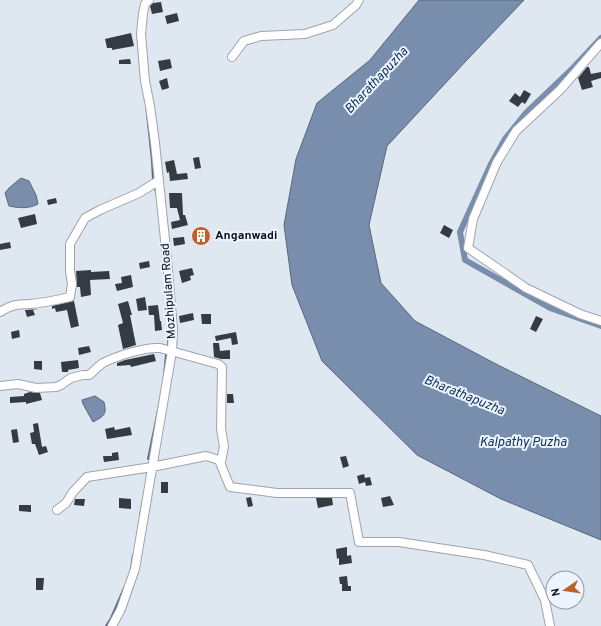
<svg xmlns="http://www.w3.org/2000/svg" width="601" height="626" font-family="Overpass,sans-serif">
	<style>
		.water { fill: #788eac; stroke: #58687e }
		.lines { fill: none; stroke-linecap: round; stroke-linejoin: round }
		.stream { stroke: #58687e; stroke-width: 2 }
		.canal { stroke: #788eac; stroke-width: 6 }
		.building { fill: #353b43 }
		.minor-casing { stroke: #9da4ae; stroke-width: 10 }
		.minor { stroke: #fff; stroke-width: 8 }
		.labels { text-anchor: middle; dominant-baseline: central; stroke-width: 4; stroke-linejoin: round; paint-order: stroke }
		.poi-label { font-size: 12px; font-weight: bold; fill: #0c0e12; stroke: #ecf4ff; text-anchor: start }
		.street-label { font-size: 12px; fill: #0c0e12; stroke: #ecf4ff }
		.water-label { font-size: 13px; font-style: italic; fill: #0d2d55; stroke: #ecf4ff }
	</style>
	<rect width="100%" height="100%" fill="#dfe7f1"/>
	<!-- water -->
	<path class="water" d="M419,0H524L466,61L387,146L369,225L381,283L415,321L496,364L601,416V540L501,499L417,455L322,361L292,285L284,225L296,159L317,103L370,60Z
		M21,178L29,181L36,195L38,204C29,209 19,208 9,206L5,193L9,188Z
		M95,396L104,402C107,415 104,416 93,422L83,404L82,400Z"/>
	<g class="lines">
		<!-- stream -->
		<path class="stream" d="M146,104L152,161L153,179
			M155,189L157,195
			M168,345V315
			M164,375L166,355
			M148,459L160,401
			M140,516L143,500
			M131,569L133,555
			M106,626L111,618L124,588"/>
		<!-- canal -->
		<path class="canal" d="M601,38L571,70L526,113L505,139L491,164L460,232L465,260L550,308L601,326"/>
	</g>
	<!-- building -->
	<path class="building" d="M161,2L163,12L152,14L150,6L153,3Z
		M177,13L179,21L167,24L165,16Z
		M131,33L134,46L112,50V48H107L105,39Z
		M130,59L131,64H119V60Z
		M170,59L172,68L160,71L158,61Z
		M587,67H589L591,74L601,72V78L591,81L593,87L582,90L578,78Z
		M167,78L169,88L162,90L159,81Z
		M524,90L531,94L525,104L522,102L518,107L509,101L515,93L520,97Z
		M199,157L201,168L195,169L193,158Z
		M174,160L177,174L187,173L188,179L170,181L169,172L167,173L165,162Z
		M169,193H182L183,215H185L188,225L172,229L171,222L180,220L177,208H170Z
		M56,198L57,203L48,205L47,200Z
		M35,214L37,224L21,228L18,218Z
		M444,225L453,230L449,238L440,233Z
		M184,237L185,244L174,246L173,238Z
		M10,242L11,248L0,250V244Z
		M149,261L150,267L140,269L139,263Z
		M192,268L194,275L190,276L191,280L182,283L179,271Z
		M91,270V272L109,271L110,279L90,280L91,295L81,297L80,287H77L76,271Z
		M131,275L133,287L117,291L115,284L122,283L121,277Z
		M145,297L147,310L138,311L136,299Z
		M74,301L79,326L71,328L67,310L56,312L55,308L52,309V306Z
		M128,301L132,315H130L136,345L123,349L118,325L123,323L118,304Z
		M158,305L160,321H161L162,330L155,331L154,315H149L148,306Z
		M39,309L33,310L35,315L27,317L25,310Z
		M193,313L194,320L180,323L179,316Z
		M201,314H211V324H202Z
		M536,316L543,319L536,332L530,329Z
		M19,330L20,337L12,339L11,332Z
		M236,332L238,344L232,345L231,338L216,341L215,336Z
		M213,343H219L220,351L230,350V359H221L214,357Z
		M89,346L91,352L79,355L78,348Z
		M154,354L156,361L131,367L130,365L117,366V363L125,360Z
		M78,360L79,368L68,370V372H62L61,362Z
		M34,361H42V370L34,369Z
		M30,392L40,393L42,400L26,404V402L10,403V397L24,396V394Z
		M227,394H233L234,403H227Z
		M38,423L42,447L46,446L48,452L39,455L35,444H32L30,433L34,432L33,424Z
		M114,427L115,430L130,427L132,435L107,439L105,429Z
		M17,429L19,442L13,443L11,430Z
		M118,452L119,460L104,462L103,456H112V453Z
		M346,456L349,466L343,468L340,457Z
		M364,474L365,478L370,477L372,485L366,486L365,482L359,484L357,476Z
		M161,482H168V493H161Z
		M390,496L394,505L383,507L381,498Z
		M251,497L253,506L248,507L246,498Z
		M119,498L131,499V509L119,508Z
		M316,498H332L333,505L318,508Z
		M75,499H85L84,506L74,505Z
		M19,505H31V512L19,511Z
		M347,547V556L351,555L352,563L339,565V558L337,559L336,549Z
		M347,576L348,586H351V591H342V584H340L339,577Z
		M36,578H44L43,590H36Z"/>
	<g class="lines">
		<defs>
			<path id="minor" d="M601,43L560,90L516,131L497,162L473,219L468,248L526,288L580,314L601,321
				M232,57L244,41L261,36L305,34L333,25L356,5L359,0
				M0,312C12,304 17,305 30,304C43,303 57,300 70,297L72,284L70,271V244L85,218L100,210L139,193L158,181
				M0,386L18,384L36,388L56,387L61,385L71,378L83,375H89C93,372 98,366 103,363C117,356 144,347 160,348L218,364L222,367L221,429L224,446L221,462L219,460
				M57,510L66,503L73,492L87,477L152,467L206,456L219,460L230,487L277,493H350L359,542H399L484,555L528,565L545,600L550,626
				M112,626L121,609L135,569L172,351L173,329L167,259L155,143L150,106L145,81L141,34L143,13L145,4L149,0"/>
		</defs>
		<!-- minor casing -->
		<use href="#minor" class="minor-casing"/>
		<!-- minor -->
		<use href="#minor" class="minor"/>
	</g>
	<!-- icons -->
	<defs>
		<symbol id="building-disc" viewBox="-11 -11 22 22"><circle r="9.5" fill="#c25e28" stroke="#ecf4ff"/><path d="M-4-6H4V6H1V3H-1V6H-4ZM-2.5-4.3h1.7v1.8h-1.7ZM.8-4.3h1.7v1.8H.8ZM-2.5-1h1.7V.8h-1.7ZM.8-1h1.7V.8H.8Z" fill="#fff"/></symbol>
	</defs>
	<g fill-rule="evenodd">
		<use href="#building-disc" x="190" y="225" width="22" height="22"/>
	</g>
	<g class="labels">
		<!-- poi labels -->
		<g class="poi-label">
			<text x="215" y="236">Anganwadi</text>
		</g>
		<!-- street labels -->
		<g class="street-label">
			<text transform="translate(169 291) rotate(-94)">Mozhipulam Road</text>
		</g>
		<!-- water labels -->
		<g class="water-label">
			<text transform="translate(377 81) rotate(-47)">Bharathapuzha</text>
			<text transform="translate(464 396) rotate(22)">Bharathapuzha</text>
			<text x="523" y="443">Kalpathy Puzha</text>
		</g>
	</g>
	<!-- north arrow -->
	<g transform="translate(565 590) rotate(257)"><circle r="19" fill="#ecf4ff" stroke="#9298a0"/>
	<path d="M0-3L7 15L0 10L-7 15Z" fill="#c25e28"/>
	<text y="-6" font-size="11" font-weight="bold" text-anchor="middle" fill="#0c0e12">N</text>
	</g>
</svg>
